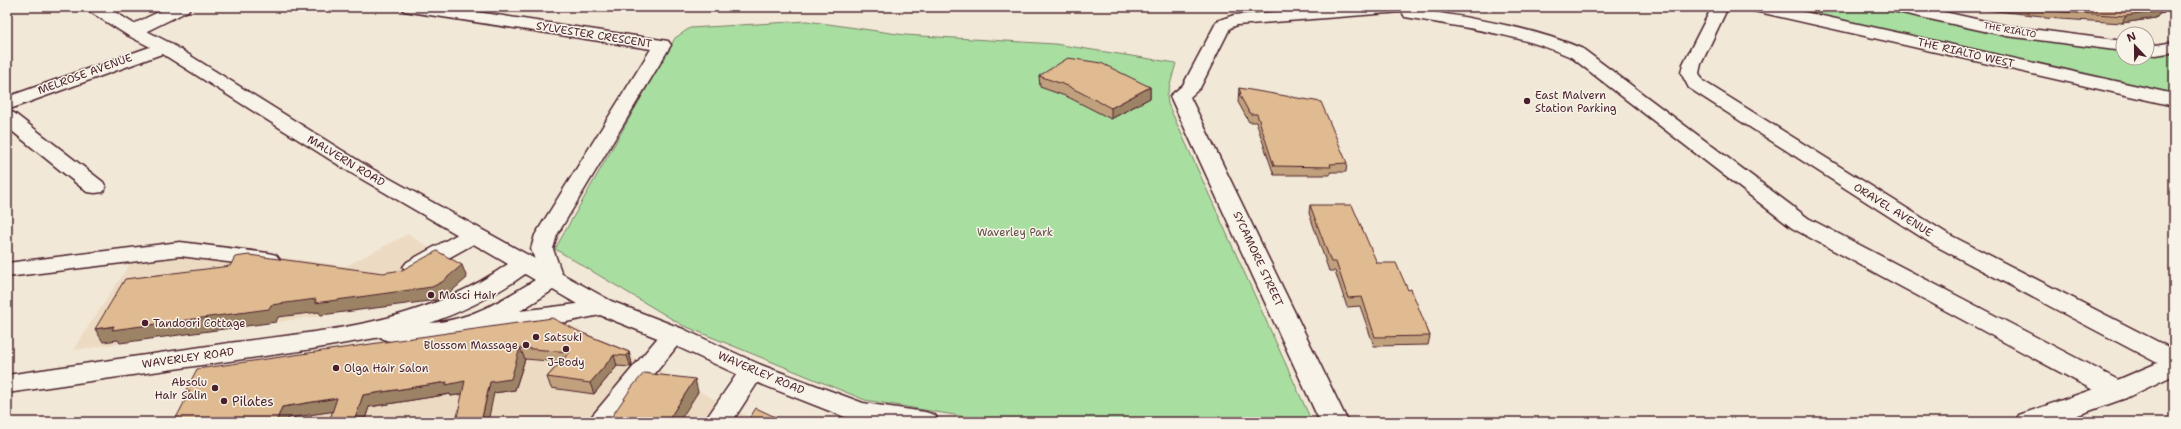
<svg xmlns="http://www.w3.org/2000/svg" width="2181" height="429" font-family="'Shantell Sans',sans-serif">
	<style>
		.built { fill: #eddac2 }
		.green { fill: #a9dea1; stroke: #7a7e66 }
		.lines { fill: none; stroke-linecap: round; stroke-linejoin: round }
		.minor-casing { stroke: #4a1f2b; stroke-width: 3 }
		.major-casing { stroke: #4a1f2b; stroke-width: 3 }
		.minor { fill: #f7f3e8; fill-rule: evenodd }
		.major { fill: #f7f3e8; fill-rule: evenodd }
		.wall { fill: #c1a17d; stroke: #4a1f2b }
		.shaded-wall { fill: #9d8366; stroke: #4a1f2b }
		.building { fill: #e0bb91; stroke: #4a1f2b }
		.poi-dot { fill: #4a1f2b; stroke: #f7f3e8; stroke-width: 1.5 }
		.labels { text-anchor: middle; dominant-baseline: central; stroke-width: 3; stroke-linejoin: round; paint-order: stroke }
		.far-street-label { font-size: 9px; fill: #4a1f2b; stroke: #f7f3e8 }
		.street-label { font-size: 11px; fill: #4a1f2b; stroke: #f7f3e8 }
		.poi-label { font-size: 11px; fill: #4a1f2b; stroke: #f7f3e8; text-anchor: start }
		.park-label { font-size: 11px; fill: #624f48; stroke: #f7f3e8 }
		.near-poi-label { font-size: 13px; fill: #4a1f2b; stroke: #f7f3e8; text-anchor: start }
	</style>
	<rect width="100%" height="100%" fill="#f2e8d7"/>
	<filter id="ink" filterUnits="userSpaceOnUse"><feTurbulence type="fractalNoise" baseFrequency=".025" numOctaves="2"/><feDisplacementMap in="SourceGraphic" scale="8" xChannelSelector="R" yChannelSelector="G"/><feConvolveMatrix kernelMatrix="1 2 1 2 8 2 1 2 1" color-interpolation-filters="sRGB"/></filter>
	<g filter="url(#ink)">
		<!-- built -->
		<path class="built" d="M408,234L467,272L464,281L447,295L437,300L73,350L135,256L188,245L346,266Z
			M562,321L759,422H180Z"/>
		<!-- green -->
		<path class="green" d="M1782,7H1877L2009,34L2123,49V58H2147V53L2167,55L2174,54V95Z
			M807,21L905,35L1055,44L1176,63L1167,96L1168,104L1312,422H996L865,400L682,325L555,249L675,38L690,28Z"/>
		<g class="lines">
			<defs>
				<path id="minor" d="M169,7H190L188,11L139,35L133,36L127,35L124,31L127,27Z
					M402,7H444L662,40L668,41L671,45L557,235L553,249L564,280L560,285L552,287L544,285L531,249L535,235L651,49L410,12L404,11Z
					M1339,7H1415L1417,9C1473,19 1530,26 1583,49L1808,218L2126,384L2130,391L2126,398L2117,400L2108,398L1792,228L1571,57C1520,34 1465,28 1411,18L1405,17L1402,12L1237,25L1230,28L1200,88L1190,97L1348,422H1320L1170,96L1183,85L1217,21L1234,15Z
					M1712,7H1728L1701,64L1699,73L1703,81L1948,234L2174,350V370L2165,367L1932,244L1689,88L1681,73L1683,64Z
					M1751,7H1782L2174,94V106L1759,12L1753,11Z
					M1891,7H1922L2007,26L2123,41V51L2007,36L1893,11Z
					M164,42L170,43L173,47L170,51L7,110V97Z
					M2174,42V52L2156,55L2147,54V44L2156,45Z
					M7,111L14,113L103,182L106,187L103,192L95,193L87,192L7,127Z
					M473,228L481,230L484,235L481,240L423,272L415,274L407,272L403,267L407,262L465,230Z
					M180,242L268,253L276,255L280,260L276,265L268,267L180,256L7,277V263Z
					M674,327L683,329L686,335L616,422H587L665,329Z
					M752,362L761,365L765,371L732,422H704L743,365Z"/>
				<path id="major" d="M87,7H107L139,27L170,43L367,166L611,301L683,329L761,365L863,403L925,412L935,415L939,422H862L850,419L743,377L665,341L600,315L566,322L489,330C478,327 465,334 453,337C440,339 389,347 381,337L306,350L7,393V375C81,364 155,354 229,343C329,330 422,324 508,264L353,174L158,51L127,35L89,11ZM525,274L535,280C501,301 470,320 430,323C464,311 495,296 525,274ZM553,290L577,304L520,311Z
					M2174,356V375L2126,398L2058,422H2015L2019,415L2108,384Z"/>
			</defs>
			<!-- minor casing -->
			<use href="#minor" class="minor-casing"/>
			<!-- major casing -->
			<use href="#major" class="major-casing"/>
			<!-- minor -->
			<use href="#minor" class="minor"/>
			<!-- major -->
			<use href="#major" class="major"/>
		</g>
		<!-- wall -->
		<path class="wall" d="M1985,7H2174V8L2166,9L2164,13L2159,14L2156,18L2122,23L2045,18L2042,16L1987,10Z
			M1039,76L1150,87V98L1111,119L1068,97L1040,87Z
			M1239,88L1347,163L1346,172H1330V175H1274L1256,122H1249L1238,102Z
			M1310,205L1408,290L1430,336L1428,345L1374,346L1360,306L1347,307L1335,271H1329L1309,213Z
			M582,333L629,352L632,364L631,367L617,366L594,394L551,388L547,377L561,362L525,359L515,390L494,393L462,394L451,396L450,394L369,407L364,422H329L333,411L288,418L287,422H174Z"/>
		<!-- shaded-wall -->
		<path class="shaded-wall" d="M2159,7H2174V8L2166,9L2164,13L2159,14L2156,18L2122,23L2126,16L2154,8Z
			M1150,87V98L1111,119V108Z
			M462,265L467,278L447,295L437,300L321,315L319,312L278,317L276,322L120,343L118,340L103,342L95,329L271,305Z
			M520,348L525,359L515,390L494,393L488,422H481L490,382Z
			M629,352L632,364L631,367L627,356Z
			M614,355L617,366L594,394L590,383Z
			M695,379L698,392L679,422H667Z
			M465,381L469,393L451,396L450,394L369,407L364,422H354L363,395L447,382Z
			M190,391L192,403L185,392Z
			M337,398L343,410L288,418L287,422H276L282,407Z"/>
		<!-- building -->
		<path class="building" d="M2029,7H2159L2154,8L2160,11L2126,16L2048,11L2046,9Z
			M1068,58L1101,63L1150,87L1111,108L1068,86L1039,76Z
			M1239,88L1321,102L1347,163L1330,164L1331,167L1274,166L1257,114H1250L1239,94H1241Z
			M1310,205H1352L1377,263H1396L1408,290L1411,289L1430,336L1375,337L1362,297L1348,298L1336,262H1331Z
			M437,251L462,265L442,282L432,287L315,303L316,299L271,305L269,309L112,330L114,326L95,329L125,279L230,266L235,257L249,255L383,273L402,270Z
			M552,318L582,333L629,352L627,356L614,355L590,383L547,377L570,352L520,348L511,379L490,382L481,422H456L465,381L446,385L447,382L363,395L354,422H329L337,398L282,407L276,422H174L190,391L185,392L197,369Z
			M644,373L695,379L667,422H608L632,387Z
			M756,408L786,422H747Z"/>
	</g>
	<!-- markers -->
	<g class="poi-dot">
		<circle cx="1527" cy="101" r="4"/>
		<circle cx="431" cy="295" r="4"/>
		<circle cx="145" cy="323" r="4"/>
		<circle cx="536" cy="337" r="4"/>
		<circle cx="526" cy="345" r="4"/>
		<circle cx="566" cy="349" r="4"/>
		<circle cx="336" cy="368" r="4"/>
		<circle cx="215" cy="388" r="4"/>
		<circle cx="224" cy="401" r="4"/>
	</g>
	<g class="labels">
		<!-- far-street labels -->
		<g class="far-street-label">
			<text transform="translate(2010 30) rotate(10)">THE RIALTO</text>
		</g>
		<!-- street labels -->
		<g class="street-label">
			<text transform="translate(594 35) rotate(9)">SYLVESTER CRESCENT</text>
			<text transform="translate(1966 53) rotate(13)">THE RIALTO WEST</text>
			<text transform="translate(85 74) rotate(-20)">MELROSE AVENUE</text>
			<text transform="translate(346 161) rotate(31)">MALVERN ROAD</text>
			<text transform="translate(1893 210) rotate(32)">ORAVEL AVENUE</text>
			<text transform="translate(1258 259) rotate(65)">SYCAMORE STREET</text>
			<text transform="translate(188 358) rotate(-8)">WAVERLEY ROAD</text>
			<text transform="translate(761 373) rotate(23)">WAVERLEY ROAD</text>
		</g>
		<!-- poi labels -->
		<g class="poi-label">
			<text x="1535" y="95">East Malvern<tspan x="1535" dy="13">Station Parking</tspan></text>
			<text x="439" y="295">Masci Hair</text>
			<text x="153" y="323">Tandoori Cottage</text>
			<text x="544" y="337">Satsuki</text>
			<text x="518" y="345" text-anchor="end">Blossom Massage</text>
			<text x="566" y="362" text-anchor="middle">J-Body</text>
			<text x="344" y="368">Olga Hair Salon</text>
			<text x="207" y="382" text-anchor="end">Absolu<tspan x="207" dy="13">Hair Salin</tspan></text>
		</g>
		<!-- park labels -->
		<g class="park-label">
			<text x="1015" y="232">Waverley Park</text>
		</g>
		<!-- near-poi labels -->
		<g class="near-poi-label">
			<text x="232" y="401">Pilates</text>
		</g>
	</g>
	<!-- margin -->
	<rect width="2181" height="429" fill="none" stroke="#f7f3e8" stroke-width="24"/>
	<rect x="12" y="12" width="2157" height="405" fill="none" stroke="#4a1f2b" stroke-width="1.5" filter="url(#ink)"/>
	<!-- north arrow -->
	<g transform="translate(2135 46) rotate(338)"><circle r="19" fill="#f7f3e8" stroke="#b29e9c"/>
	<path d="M0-3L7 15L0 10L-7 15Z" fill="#4a1f2b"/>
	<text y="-6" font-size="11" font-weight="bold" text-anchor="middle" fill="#4a1f2b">N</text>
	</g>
</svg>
